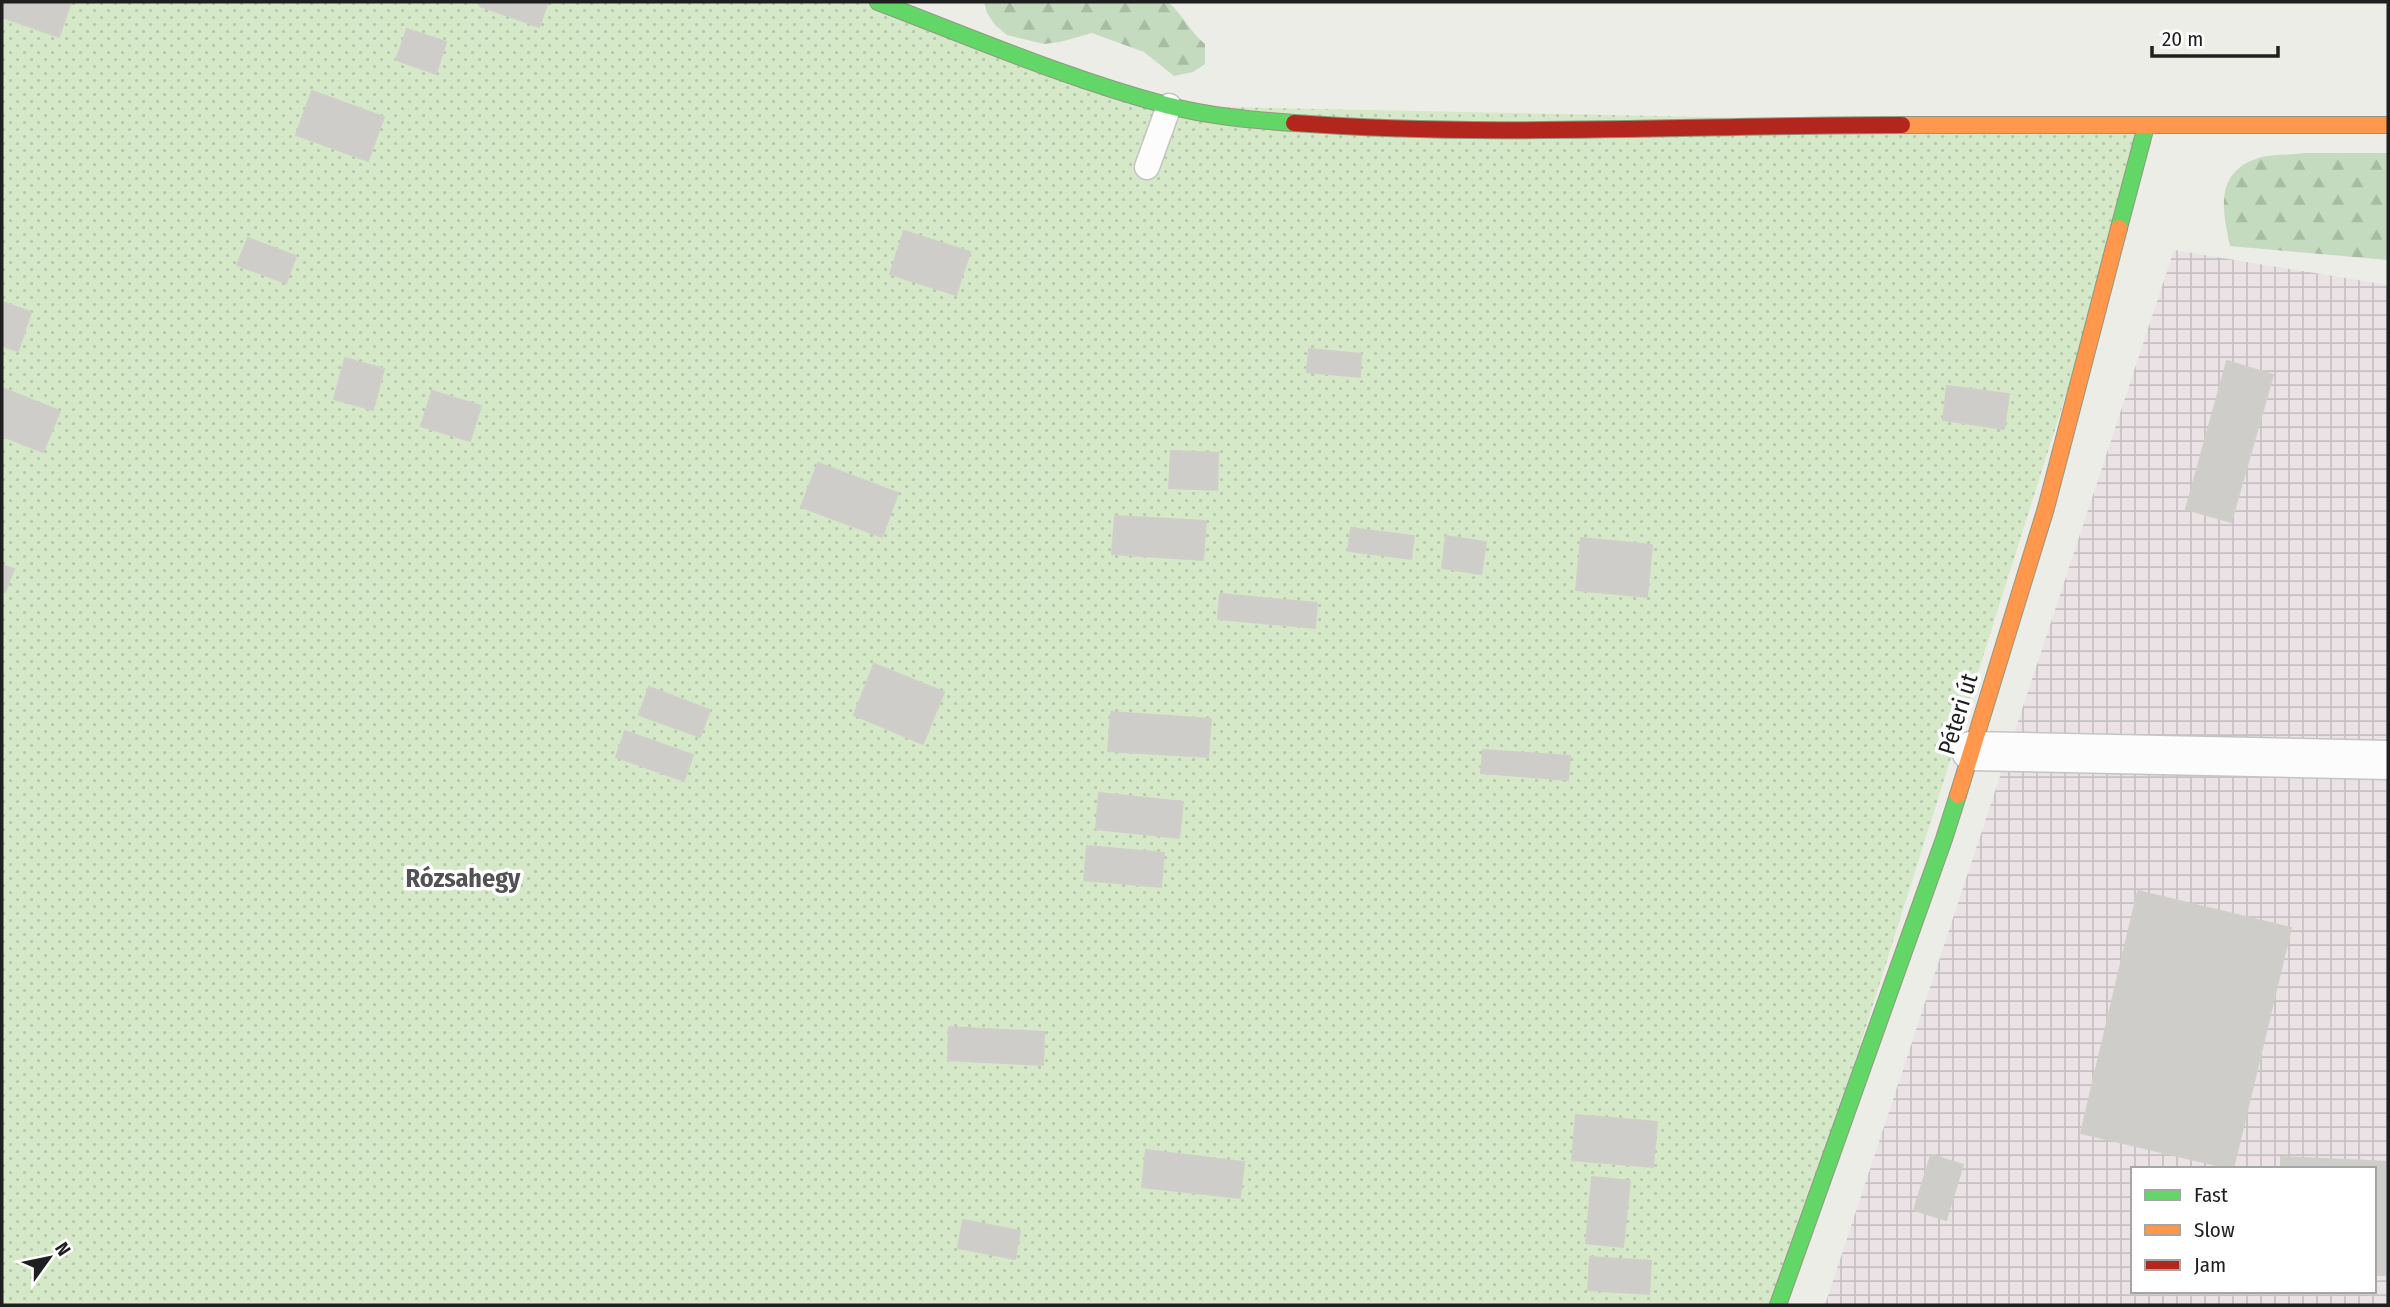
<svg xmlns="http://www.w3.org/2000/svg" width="2390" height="1307" font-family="'Fira Sans Condensed',sans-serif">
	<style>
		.industrial { fill: url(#industrial-grid); fill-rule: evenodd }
		.forest { fill: url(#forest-firs) }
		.garden { fill: url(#garden-dots) }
		.building { fill: #cecdc9; stroke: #d0cec9; stroke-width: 2 }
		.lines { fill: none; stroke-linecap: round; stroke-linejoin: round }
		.lane-casing { stroke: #c4c4c2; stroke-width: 27 }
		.street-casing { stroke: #c4c4c2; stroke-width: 41 }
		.fast-casing { stroke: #919781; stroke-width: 18 }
		.slow-casing { stroke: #919781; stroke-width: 18 }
		.jam-casing { stroke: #919781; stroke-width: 18 }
		.lane { stroke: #fcfcfc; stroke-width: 24 }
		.street { stroke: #fcfcfc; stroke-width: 38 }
		.fast { stroke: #63d668; stroke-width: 16 }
		.slow { stroke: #ff974d; stroke-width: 16 }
		.jam { stroke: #b3261e; stroke-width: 16 }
		.labels { text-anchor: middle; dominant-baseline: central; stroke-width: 7; stroke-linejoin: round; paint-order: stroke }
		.street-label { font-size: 24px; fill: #1f1f1f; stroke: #fff }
		.neighbourhood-label { font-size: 26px; font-weight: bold; fill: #525252; stroke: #fff }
	</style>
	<defs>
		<pattern id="industrial-grid" width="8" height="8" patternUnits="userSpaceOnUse" patternTransform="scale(1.75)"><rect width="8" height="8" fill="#eae2e5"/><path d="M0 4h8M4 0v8" fill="none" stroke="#c8c1c4"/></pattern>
		<pattern id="forest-firs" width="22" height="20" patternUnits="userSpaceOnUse" patternTransform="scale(1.75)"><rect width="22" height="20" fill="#c4dbbf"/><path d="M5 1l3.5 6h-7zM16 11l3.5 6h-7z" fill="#a8bca4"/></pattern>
		<pattern id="garden-dots" width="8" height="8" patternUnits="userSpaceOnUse" patternTransform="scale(1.75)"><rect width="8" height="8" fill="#d5e9c9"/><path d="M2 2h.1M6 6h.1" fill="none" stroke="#b6c7ac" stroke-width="1.8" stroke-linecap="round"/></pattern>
	</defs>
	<rect width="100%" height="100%" fill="#edede8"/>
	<!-- industrial -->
	<path class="industrial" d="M2174,250L2388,285V1305H1825ZM2133,1169H2374V1291H2133Z"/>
	<!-- forest -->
	<path class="forest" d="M984,2H1168C1183,15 1190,32 1205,44V64L1193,72L1174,76L1144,52L1092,33L1060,42L1044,44L1007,35L995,25L987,13Z
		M2305,153H2388V260L2230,246C2222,209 2214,170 2262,157C2273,154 2292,155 2305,153Z"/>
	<!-- garden -->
	<path class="garden" d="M2,2H878L1169,106L2146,126L2117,233L1778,1305H2Z"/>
	<!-- building -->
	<path class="building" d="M5,2H71L59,37L2,17Z
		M481,2H548L539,27L480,6Z
		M407,29L446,42L436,74L396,60Z
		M312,91L384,117L368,161L296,135Z
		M904,231L970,252L956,295L890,274Z
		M248,238L296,256L286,283L237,265Z
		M2,302L31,312L18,351L2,346Z
		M1309,349L1361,354L1360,377L1307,372Z
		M345,358L384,369L373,410L334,399Z
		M2227,361L2273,375L2231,522L2186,509Z
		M1947,386L2009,394L2004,429L1943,420Z
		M2,388L60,411L43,452L2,436Z
		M432,391L481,406L470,441L421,426Z
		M1171,451L1218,453L1217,490L1169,488Z
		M818,463L898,493L882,537L801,507Z
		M1115,516L1206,521L1203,560L1112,554Z
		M1351,528L1414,536L1411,559L1348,551Z
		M1446,536L1486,542L1481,574L1442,568Z
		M1581,538L1652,545L1647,597L1576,590Z
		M2,565L14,569L5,592L2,591Z
		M1220,594L1317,603L1315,628L1218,619Z
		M874,664L944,692L923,744L854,715Z
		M649,687L710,710L700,737L639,715Z
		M1111,712L1211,719L1208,757L1108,751Z
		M625,731L693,755L684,781L616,757Z
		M1483,750L1570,756L1568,780L1481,773Z
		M1099,793L1183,802L1179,838L1096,829Z
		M1087,846L1164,853L1161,887L1084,880Z
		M2138,891L2291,928L2233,1169L2081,1133Z
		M949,1027L1044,1032L1043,1065L948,1060Z
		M1576,1115L1657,1122L1653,1167L1572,1160Z
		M1146,1150L1244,1162L1240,1198L1142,1187Z
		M1931,1155L1963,1165L1946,1220L1914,1210Z
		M2281,1157L2388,1162V1275H2374V1169H2281Z
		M1592,1177L1630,1181L1623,1247L1586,1243Z
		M963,1220L1020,1231L1015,1259L958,1248Z
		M1590,1257L1651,1261L1649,1294L1588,1290Z"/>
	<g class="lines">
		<defs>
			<path id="lane" d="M1147,167L1169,106"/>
			<path id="street" d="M1971,751L2388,760"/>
			<path id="fast" d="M878,2C973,38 1068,79 1166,105C1207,116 1252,120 1294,123
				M2119,228L2146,126
				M1778,1305L1944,839L1958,795"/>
			<path id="slow" d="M1902,125H2388
				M1958,795L2046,508L2119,228"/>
			<path id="jam" d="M1294,123C1496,138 1699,125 1902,125"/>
		</defs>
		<!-- lane casing -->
		<use href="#lane" class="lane-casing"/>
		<!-- street casing -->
		<use href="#street" class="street-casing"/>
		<!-- fast casing -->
		<use href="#fast" class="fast-casing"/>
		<!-- slow casing -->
		<use href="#slow" class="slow-casing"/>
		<!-- jam casing -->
		<use href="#jam" class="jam-casing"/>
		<!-- lane -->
		<use href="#lane" class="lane"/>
		<!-- street -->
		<use href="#street" class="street"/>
		<!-- fast -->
		<use href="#fast" class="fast"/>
		<!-- slow -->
		<use href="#slow" class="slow"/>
		<!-- jam -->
		<use href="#jam" class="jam"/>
	</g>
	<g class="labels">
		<!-- street labels -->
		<g class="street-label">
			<text transform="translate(1958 714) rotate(-73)">Péteri út</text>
		</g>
		<!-- neighbourhood labels -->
		<g class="neighbourhood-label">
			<text x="463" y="878">Rózsahegy</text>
		</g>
	</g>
	<!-- border -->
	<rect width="2390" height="1307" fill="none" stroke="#1f1f1f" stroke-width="7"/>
	<!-- legend -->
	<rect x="2131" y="1167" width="245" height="126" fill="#ffffff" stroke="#a5a5a5" stroke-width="2"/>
	<rect x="2145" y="1190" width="35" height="10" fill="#63d668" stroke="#a5a5a5" stroke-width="2"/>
	<text x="2194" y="1202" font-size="21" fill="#1f1f1f">Fast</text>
	<rect x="2145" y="1225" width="35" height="10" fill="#ff974d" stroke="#a5a5a5" stroke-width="2"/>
	<text x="2194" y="1237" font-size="21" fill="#1f1f1f">Slow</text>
	<rect x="2145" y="1260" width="35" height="10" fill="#b3261e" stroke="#a5a5a5" stroke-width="2"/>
	<text x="2194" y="1272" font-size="21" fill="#1f1f1f">Jam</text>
	<!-- north arrow -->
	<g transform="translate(49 1258) rotate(57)" stroke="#ffffff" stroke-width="5" paint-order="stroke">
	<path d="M0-5L12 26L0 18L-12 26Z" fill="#1f1f1f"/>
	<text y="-10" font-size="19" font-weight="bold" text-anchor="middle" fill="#1f1f1f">N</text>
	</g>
	<!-- scale -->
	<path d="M2152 46v10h126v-10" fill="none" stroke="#1f1f1f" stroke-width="3.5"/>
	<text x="2162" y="46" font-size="21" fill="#1f1f1f" stroke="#ffffff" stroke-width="5" paint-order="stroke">20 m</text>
</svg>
